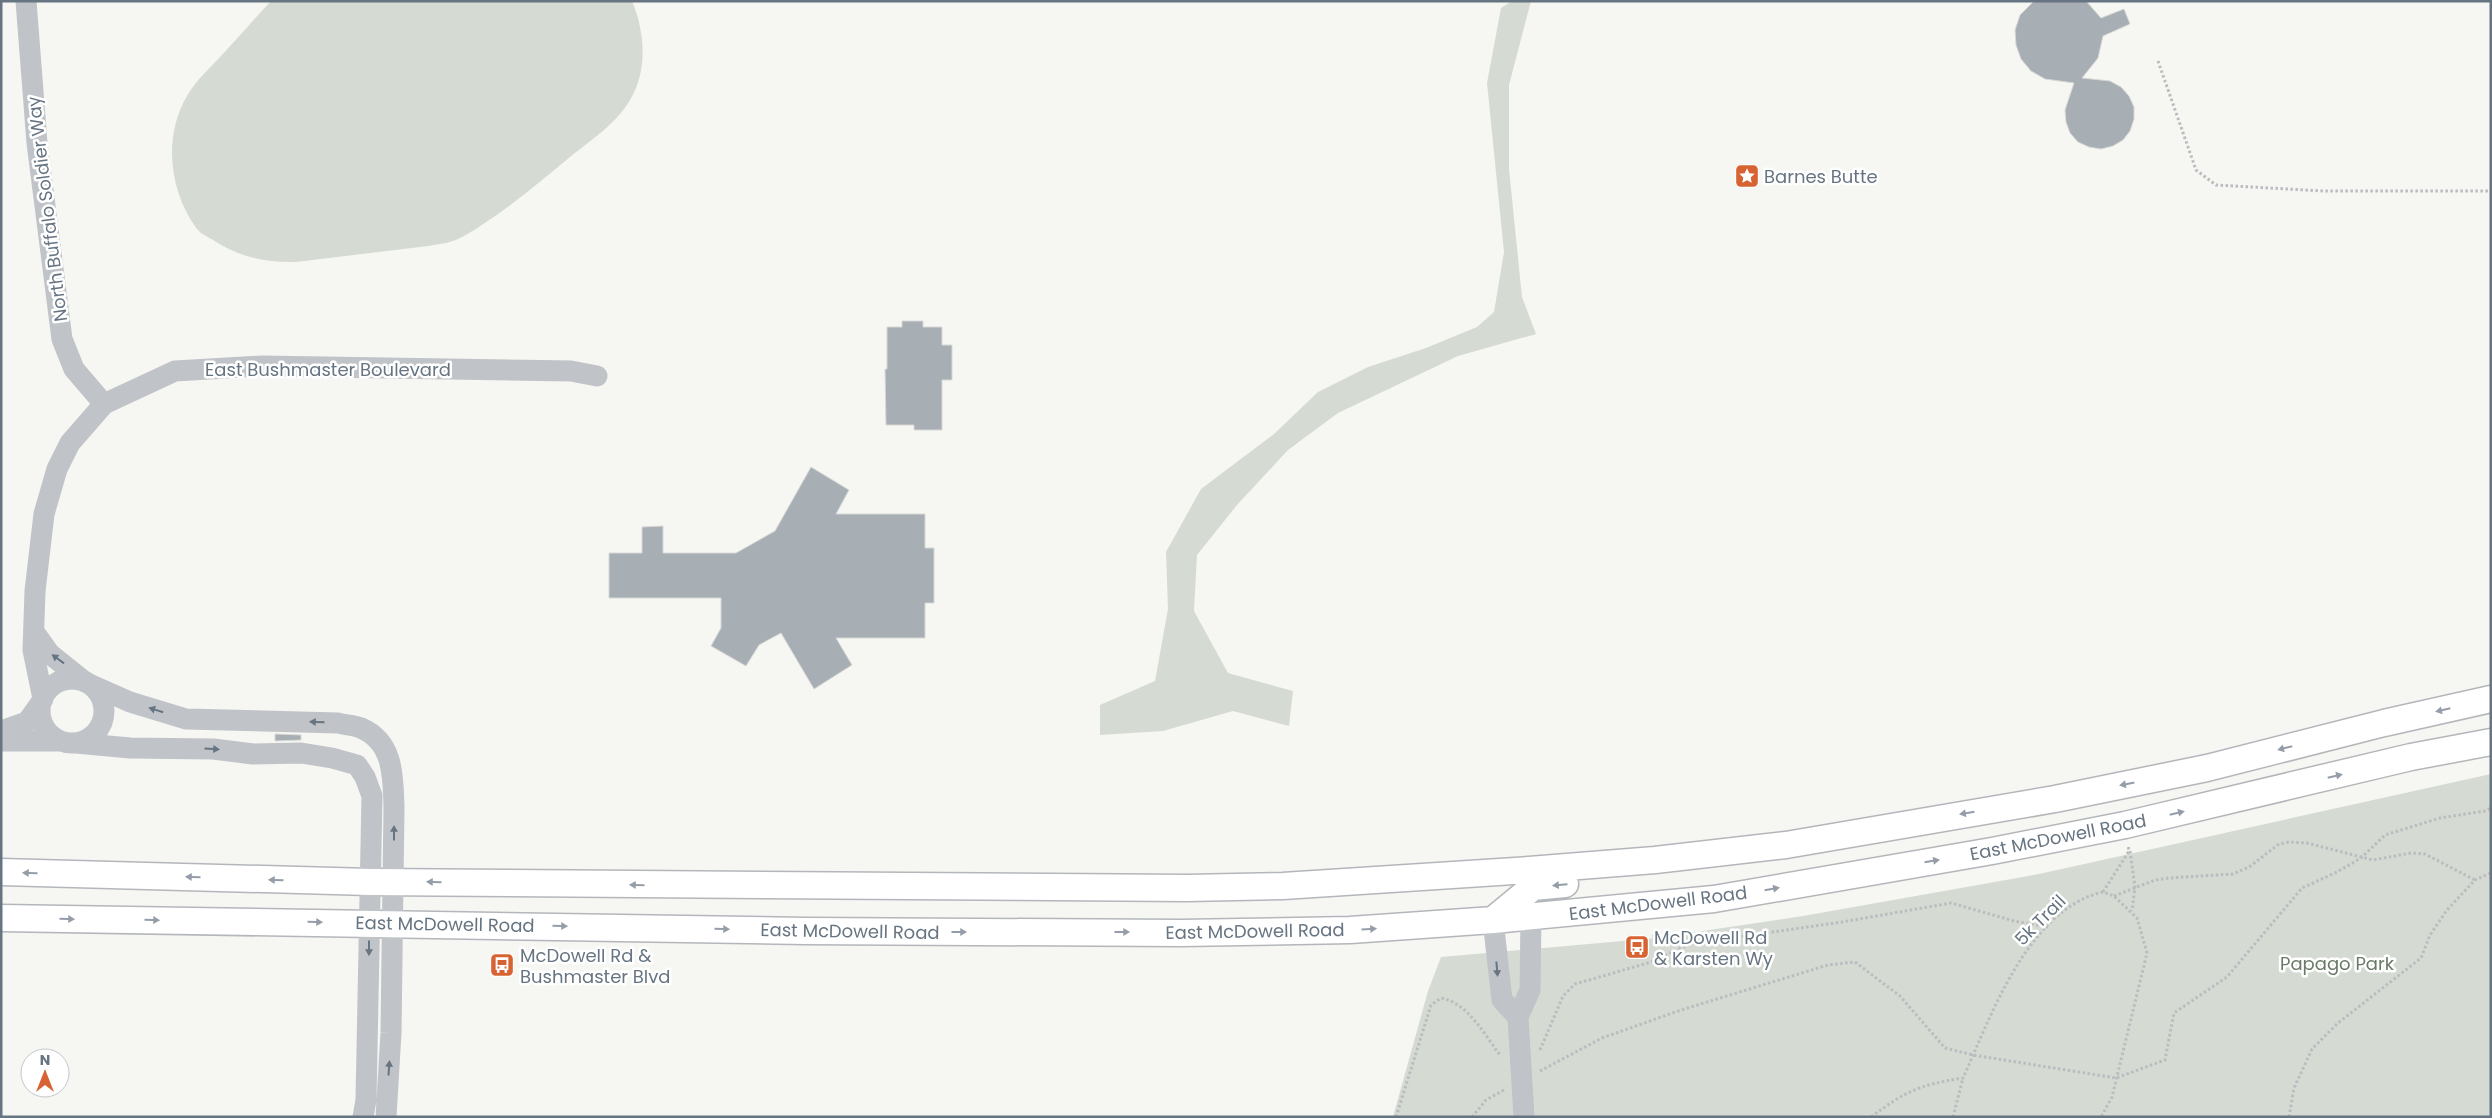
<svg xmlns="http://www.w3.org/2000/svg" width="2492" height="1118" font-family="Poppins,sans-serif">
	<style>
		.green { fill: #d5dbd3 }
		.building { fill: #a7aeb4; stroke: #d8d8d6 }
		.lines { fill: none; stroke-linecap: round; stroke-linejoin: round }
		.major-casing { stroke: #b3b7bb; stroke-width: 29 }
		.path { stroke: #babcbf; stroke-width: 3; stroke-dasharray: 2.5 2.5; stroke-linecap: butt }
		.minor { stroke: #c0c3c7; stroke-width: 21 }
		.major { stroke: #fff; stroke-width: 26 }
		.oneway { fill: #677582 }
		.oneway2 { fill: #959ea8 }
		.labels { text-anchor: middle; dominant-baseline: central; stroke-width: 5; stroke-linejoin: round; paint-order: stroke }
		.poi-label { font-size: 18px; fill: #677582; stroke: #fff; text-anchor: start }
		.street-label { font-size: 18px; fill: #677582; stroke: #fff }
		.park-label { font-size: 18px; fill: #697a66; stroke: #fff }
	</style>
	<rect width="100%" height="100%" fill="#f6f6f3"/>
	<!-- green -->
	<path class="green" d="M271,1H632C645,32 648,70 630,100C616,124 591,140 570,157C536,185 502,214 464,236C452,243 440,244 428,246L296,262C265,263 239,257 213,240C208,237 201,234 197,229C169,192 163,136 187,96C196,80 210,68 222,55C238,38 254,19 271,1Z
		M1512,1H1531L1509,85V169L1522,297L1536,334L1458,356L1338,413L1288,450L1237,505L1197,555L1194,611L1228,673L1293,691L1289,726L1233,711L1163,731L1100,735V705L1155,681L1168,609L1166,552L1201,489L1274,434L1318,392L1368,367L1426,348L1477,327L1494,312L1504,252L1487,83L1501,8Z
		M2491,774V1117H1393L1428,991L1441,957L1656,938L1803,916L2039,874Z"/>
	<!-- building -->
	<path class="building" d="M2034,1H2086L2101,18L2124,9L2130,24L2103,36L2098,58L2082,78L2110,81L2121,87L2129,96L2134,107V119L2130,131L2123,140L2113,146L2101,149L2089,147L2078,142L2070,133L2066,122L2065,110L2074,83L2045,79L2031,71L2021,59L2016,45L2015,30L2020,15Z
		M902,321H923V327H942V345H952V380H942V430H914V425H886L885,369H887V327H902Z
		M811,467L849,490L836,514H925V548H934V603H925V638H836L852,665L814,689L781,633L759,645L746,666L711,646L721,628V598H609V553H642V527L663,526V553H736L775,531Z
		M275,734L301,735V740L275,741Z"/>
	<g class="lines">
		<defs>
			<path id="major" d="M1,872L370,882L1187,888L1283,886L1529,870L1655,860L1786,845L2055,799L2207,768L2384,723L2491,699
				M1,918L805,931L1181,933L1350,930L1493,920L1714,899L1992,851L2125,825L2411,757L2491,742
				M1493,920L1533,887L1565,884"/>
		</defs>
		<!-- major casing -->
		<use href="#major" class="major-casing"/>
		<!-- path -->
		<path class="path" d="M2158,61L2196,170L2216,185L2323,191H2491
			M2130,851L2135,887L2132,911
			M2103,892L2129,851L2128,845
			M2114,896L2155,880L2169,878L2233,874L2249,867L2279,844L2289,842L2307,843L2373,860L2411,853L2425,854L2475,880
			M1653,935C1660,946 1673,944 1686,944
			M1540,1050L1563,996L1575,984L1648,963L1690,944L1842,922L1951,903L2014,921L2048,927
			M1540,1071L1602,1038L1681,1010L1828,965L1855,962L1900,996L1945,1048L1973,1055L2116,1078L2165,1060L2174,1013L2227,977L2302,888L2337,872L2361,858L2385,835L2440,818L2485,811L2491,808
			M1396,1117L1431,1005L1441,998C1468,1003 1484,1034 1500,1055
			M1472,1117L1486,1100L1504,1090
			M1871,1117C1906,1091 1919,1085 1963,1078C1991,1016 2028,909 2103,892L2114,896L2137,918L2147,953L2112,1097L2101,1117
			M1953,1117L1963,1078
			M2289,1117L2294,1088L2312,1049L2338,1023L2421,958L2430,935L2447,910L2475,880L2491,873"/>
		<!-- minor -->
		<path class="minor" d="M26,1L37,143L62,339L74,369L104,404
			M35,633L50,654L85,682
			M40 711a32 32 0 1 1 64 0a32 32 0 1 1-64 0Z
			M87,683L130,702L186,719L338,723C345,725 354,725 361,728C394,742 393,777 394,807L391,1033L386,1117
			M43,699L33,650L35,591L44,514L57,469L70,443L104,404L175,371L262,366L571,371L597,376
			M1,731L27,722L42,701
			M1,741H60
			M76,743L130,748L213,749L253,754L301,753L332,758L357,765L365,777L372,796L366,1100L363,1117
			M1493,920L1502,1000L1518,1017
			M1524,1117L1518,1017L1530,990L1531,917"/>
		<!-- major -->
		<use href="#major" class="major"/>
	</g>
	<!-- one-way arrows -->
	<defs><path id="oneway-solid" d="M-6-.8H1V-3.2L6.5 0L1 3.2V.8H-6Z" transform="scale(1.25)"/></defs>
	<g class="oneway">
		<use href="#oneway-solid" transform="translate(58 659) rotate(-144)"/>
		<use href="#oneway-solid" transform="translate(156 710) rotate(-163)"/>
		<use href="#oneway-solid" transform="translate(317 722) rotate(-179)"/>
		<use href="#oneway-solid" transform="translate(212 749) rotate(3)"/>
		<use href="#oneway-solid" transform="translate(394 833) rotate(-90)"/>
		<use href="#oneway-solid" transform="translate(369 948) rotate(90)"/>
		<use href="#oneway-solid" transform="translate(1497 969) rotate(85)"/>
		<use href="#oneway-solid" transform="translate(389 1068) rotate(-86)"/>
	</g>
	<g class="oneway2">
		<use href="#oneway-solid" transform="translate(2443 710) rotate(167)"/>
		<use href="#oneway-solid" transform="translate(2285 748) rotate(166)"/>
		<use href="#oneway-solid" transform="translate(2335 776) rotate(-13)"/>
		<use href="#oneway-solid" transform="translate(2127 784) rotate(169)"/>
		<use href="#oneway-solid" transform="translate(1967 813) rotate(171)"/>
		<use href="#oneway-solid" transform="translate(2177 813) rotate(-13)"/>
		<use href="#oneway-solid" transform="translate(1932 861) rotate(-9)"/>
		<use href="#oneway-solid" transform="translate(30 873) rotate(-178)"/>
		<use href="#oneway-solid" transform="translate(193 877) rotate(-178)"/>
		<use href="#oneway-solid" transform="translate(276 880) rotate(-179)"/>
		<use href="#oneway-solid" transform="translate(434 882) rotate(-179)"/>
		<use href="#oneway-solid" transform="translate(637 885) rotate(-179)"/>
		<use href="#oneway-solid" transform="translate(1560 885) rotate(175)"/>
		<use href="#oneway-solid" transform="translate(1772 889) rotate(-10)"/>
		<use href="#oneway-solid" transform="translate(67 919) rotate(1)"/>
		<use href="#oneway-solid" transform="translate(152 920) rotate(1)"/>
		<use href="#oneway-solid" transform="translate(315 922) rotate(1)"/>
		<use href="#oneway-solid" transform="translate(560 926) rotate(1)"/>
		<use href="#oneway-solid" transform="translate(722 929) rotate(1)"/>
		<use href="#oneway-solid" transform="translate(1369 929) rotate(-4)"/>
		<use href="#oneway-solid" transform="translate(959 932)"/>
		<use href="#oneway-solid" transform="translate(1122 932)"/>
	</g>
	<!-- icons -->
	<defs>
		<symbol id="sight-square" viewBox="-11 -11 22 22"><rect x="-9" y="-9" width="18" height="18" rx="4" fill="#d76333" stroke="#fff"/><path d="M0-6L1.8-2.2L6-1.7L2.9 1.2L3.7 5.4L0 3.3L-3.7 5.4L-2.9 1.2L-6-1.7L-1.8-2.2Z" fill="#fff"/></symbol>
		<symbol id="bus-square" viewBox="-11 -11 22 22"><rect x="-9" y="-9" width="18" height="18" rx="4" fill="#d76333" stroke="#fff"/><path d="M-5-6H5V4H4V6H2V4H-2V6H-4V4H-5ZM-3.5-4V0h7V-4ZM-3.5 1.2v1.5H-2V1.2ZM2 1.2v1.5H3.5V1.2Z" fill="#fff"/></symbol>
	</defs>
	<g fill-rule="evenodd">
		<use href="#sight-square" x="1733" y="162" width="28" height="28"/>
		<use href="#bus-square" x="1623" y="933" width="28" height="28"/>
		<use href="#bus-square" x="488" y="951" width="28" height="28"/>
	</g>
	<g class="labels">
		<!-- poi labels -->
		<g class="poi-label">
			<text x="1764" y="176">Barnes Butte</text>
			<text x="1654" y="937">McDowell Rd<tspan x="1654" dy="21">&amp; Karsten Wy</tspan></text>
			<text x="520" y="955">McDowell Rd &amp;<tspan x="520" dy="21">Bushmaster Blvd</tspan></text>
		</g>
		<!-- street labels -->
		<g class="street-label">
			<text transform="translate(47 209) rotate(-97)">North Buffalo Soldier Way</text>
			<text x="328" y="369">East Bushmaster Boulevard</text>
			<text transform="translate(2058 837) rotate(-11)">East McDowell Road</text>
			<text transform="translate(1658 903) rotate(-7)">East McDowell Road</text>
			<text transform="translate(2040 920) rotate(-45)">5k Trail</text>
			<text transform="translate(445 924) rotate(1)">East McDowell Road</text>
			<text transform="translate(850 931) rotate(1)">East McDowell Road</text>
			<text transform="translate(1255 931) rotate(-1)">East McDowell Road</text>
		</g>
		<!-- park labels -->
		<g class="park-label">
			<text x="2337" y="963">Papago Park</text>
		</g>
	</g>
	<!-- border -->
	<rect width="2492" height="1118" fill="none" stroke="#677582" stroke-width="5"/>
	<!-- north arrow -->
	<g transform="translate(45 1073)"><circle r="24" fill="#ffffff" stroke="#c2c8cd"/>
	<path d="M0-4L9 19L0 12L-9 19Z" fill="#d76333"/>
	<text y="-8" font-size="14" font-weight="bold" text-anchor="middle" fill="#677582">N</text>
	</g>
</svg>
